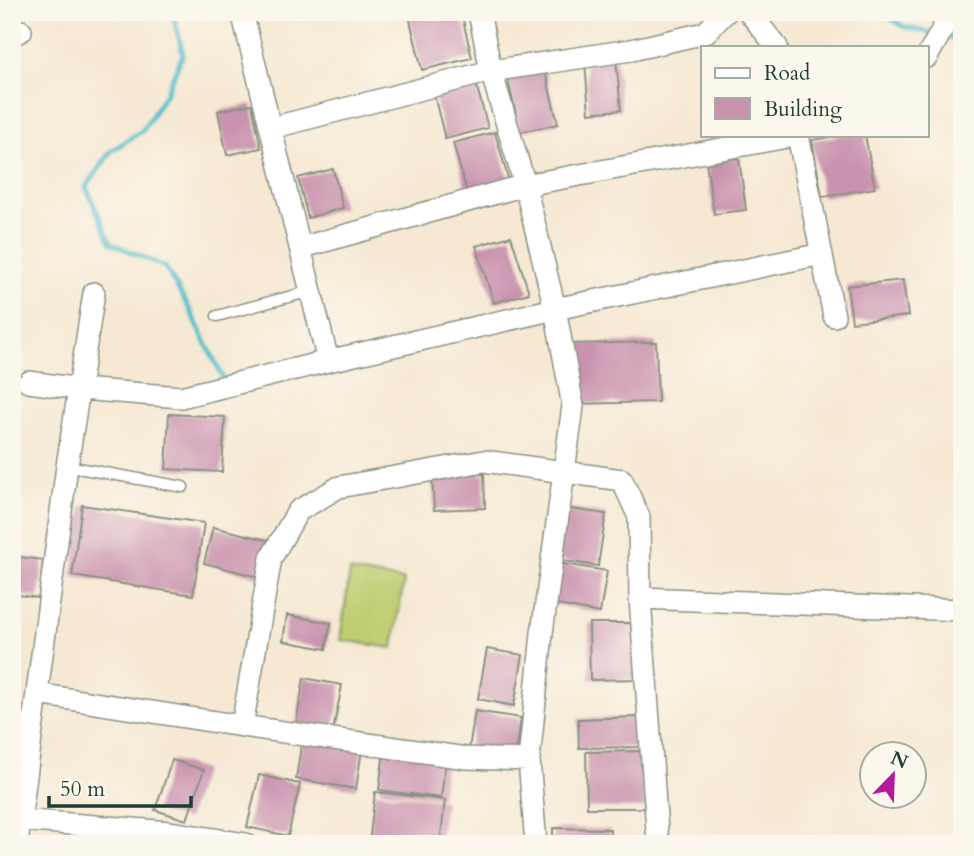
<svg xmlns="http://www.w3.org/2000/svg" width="974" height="856" font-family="Cardo,serif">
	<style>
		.green { fill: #bdcc6e; stroke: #6e8451; stroke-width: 2 }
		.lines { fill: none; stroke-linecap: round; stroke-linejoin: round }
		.stream { stroke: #50bcca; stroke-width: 5 }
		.building { fill: #c992ae }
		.lane-casing { stroke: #8a9284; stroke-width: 13 }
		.street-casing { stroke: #8a9284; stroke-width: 24 }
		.lane { stroke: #fff; stroke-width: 10 }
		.street { stroke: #fff; stroke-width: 21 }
	</style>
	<rect width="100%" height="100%" fill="#fbf7ec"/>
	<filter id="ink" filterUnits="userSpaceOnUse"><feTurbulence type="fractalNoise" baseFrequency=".0143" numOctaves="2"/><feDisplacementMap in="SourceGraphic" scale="14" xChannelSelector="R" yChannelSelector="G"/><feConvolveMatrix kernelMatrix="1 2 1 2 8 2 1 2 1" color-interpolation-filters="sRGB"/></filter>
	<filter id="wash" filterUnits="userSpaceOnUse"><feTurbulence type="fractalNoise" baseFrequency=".00686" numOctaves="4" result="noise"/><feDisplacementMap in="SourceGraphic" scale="28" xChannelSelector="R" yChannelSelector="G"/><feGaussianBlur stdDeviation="1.57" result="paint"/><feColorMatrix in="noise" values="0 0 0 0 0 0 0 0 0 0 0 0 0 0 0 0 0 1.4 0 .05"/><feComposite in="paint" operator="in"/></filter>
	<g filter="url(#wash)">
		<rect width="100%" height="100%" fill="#f6e8d3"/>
		<!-- green -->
		<path class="green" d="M350,571L404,580L393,648L340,640Z"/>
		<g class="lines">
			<!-- stream -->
			<path class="stream" d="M170,12L174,17L183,54L166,93L143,130L111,151L86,187L111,243L165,267L189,308L224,380
				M881,12L904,27L935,34
				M945,36L962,41"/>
		</g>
		<g id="blocks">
			<!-- building -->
			<path class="building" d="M408,12H461L472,58L422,70Z
				M616,59L621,110L589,113L585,62Z
				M544,67L558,124L520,132L507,76Z
				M474,76L488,128L445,139L432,87Z
				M252,104L261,148L227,155L218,111Z
				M495,132L510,185L468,196L453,143Z
				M843,135H865L875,188L822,197L812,140Z
				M739,158L746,210L714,214L706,163Z
				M333,169L343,208L308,218L298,178Z
				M511,236L529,293L494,303L476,246Z
				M903,280L908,316L852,322L847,286Z
				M656,342L658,402L574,404L572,344Z
				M169,414L225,417L222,472L166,469Z
				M484,474L485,508L434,510L432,476Z
				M82,505L204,523L193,595L72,576Z
				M565,508L606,514L598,566L557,560Z
				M213,527L271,541L262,578L204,563Z
				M12,556L43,560L39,598L12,594Z
				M558,563L607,571L600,613L552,604Z
				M287,615L331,623L326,649L283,641Z
				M589,623H641L642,679L590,680Z
				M487,649L523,655L514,706L478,699Z
				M304,678L342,685L333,731L296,724Z
				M475,711L521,718L516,755L469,749Z
				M639,717L640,747L579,748L578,719Z
				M303,733L363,743L356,789L296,779Z
				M385,744L447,752L441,798L379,790Z
				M644,751L645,808H587L586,752Z
				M172,760L204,770L187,820L155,810Z
				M259,775L300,784L288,836L247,827Z
				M375,792L445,800L440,844H369Z
				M553,828L610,829V844H553Z"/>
		</g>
	</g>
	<g filter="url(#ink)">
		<use href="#blocks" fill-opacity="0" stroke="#8a9284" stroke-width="2"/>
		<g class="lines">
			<defs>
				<path id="lane" d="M217,316L311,291
					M67,466L183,487"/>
				<path id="street" d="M242,12L328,361
					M479,12L491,71L525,185L555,309L573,406L542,633L529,760L536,844
					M749,12L777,47
					M12,35L21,31
					M927,57L952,12
					M271,128L491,71L631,50L705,33L726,12
					M300,248L525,185L798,135L834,316
					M29,382L80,389L181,397L328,361L555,309L822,254
					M640,598L962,610
					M37,694L242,726L466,758L529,760
					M242,726L271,558L298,511L339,487L484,461L622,480L639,517L640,598L658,844
					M20,820L170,832L246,844
					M17,844L67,466L94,293"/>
			</defs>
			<!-- lane casing -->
			<use href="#lane" class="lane-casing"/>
			<!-- street casing -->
			<use href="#street" class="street-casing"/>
			<!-- lane -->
			<use href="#lane" class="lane"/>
			<!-- street -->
			<use href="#street" class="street"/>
		</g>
	</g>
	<!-- margin -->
	<rect width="974" height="856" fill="none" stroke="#fbf7ec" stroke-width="42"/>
	<!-- legend -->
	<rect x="701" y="46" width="228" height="91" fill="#fbf7ec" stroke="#a3ada2" stroke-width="2"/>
	<rect x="715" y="68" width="35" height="10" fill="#ffffff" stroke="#a3ada2" stroke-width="2"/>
	<text x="764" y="80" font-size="21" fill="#1f3d34">Road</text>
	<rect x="715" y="98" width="35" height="21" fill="#c992ae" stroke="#a3ada2" stroke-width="2"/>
	<text x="764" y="116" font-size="21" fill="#1f3d34">Building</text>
	<!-- north arrow -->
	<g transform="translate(893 775) rotate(23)"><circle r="33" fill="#fbf7ec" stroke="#a3ada2" stroke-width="2"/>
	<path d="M0-5L12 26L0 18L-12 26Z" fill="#b5179e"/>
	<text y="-10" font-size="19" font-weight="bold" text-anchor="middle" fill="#1f3d34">N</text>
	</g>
	<!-- scale -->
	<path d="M49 796v10h142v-10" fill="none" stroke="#1f3d34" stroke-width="3.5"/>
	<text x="60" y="796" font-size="21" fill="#1f3d34" stroke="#fbf7ec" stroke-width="5" paint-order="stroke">50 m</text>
</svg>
